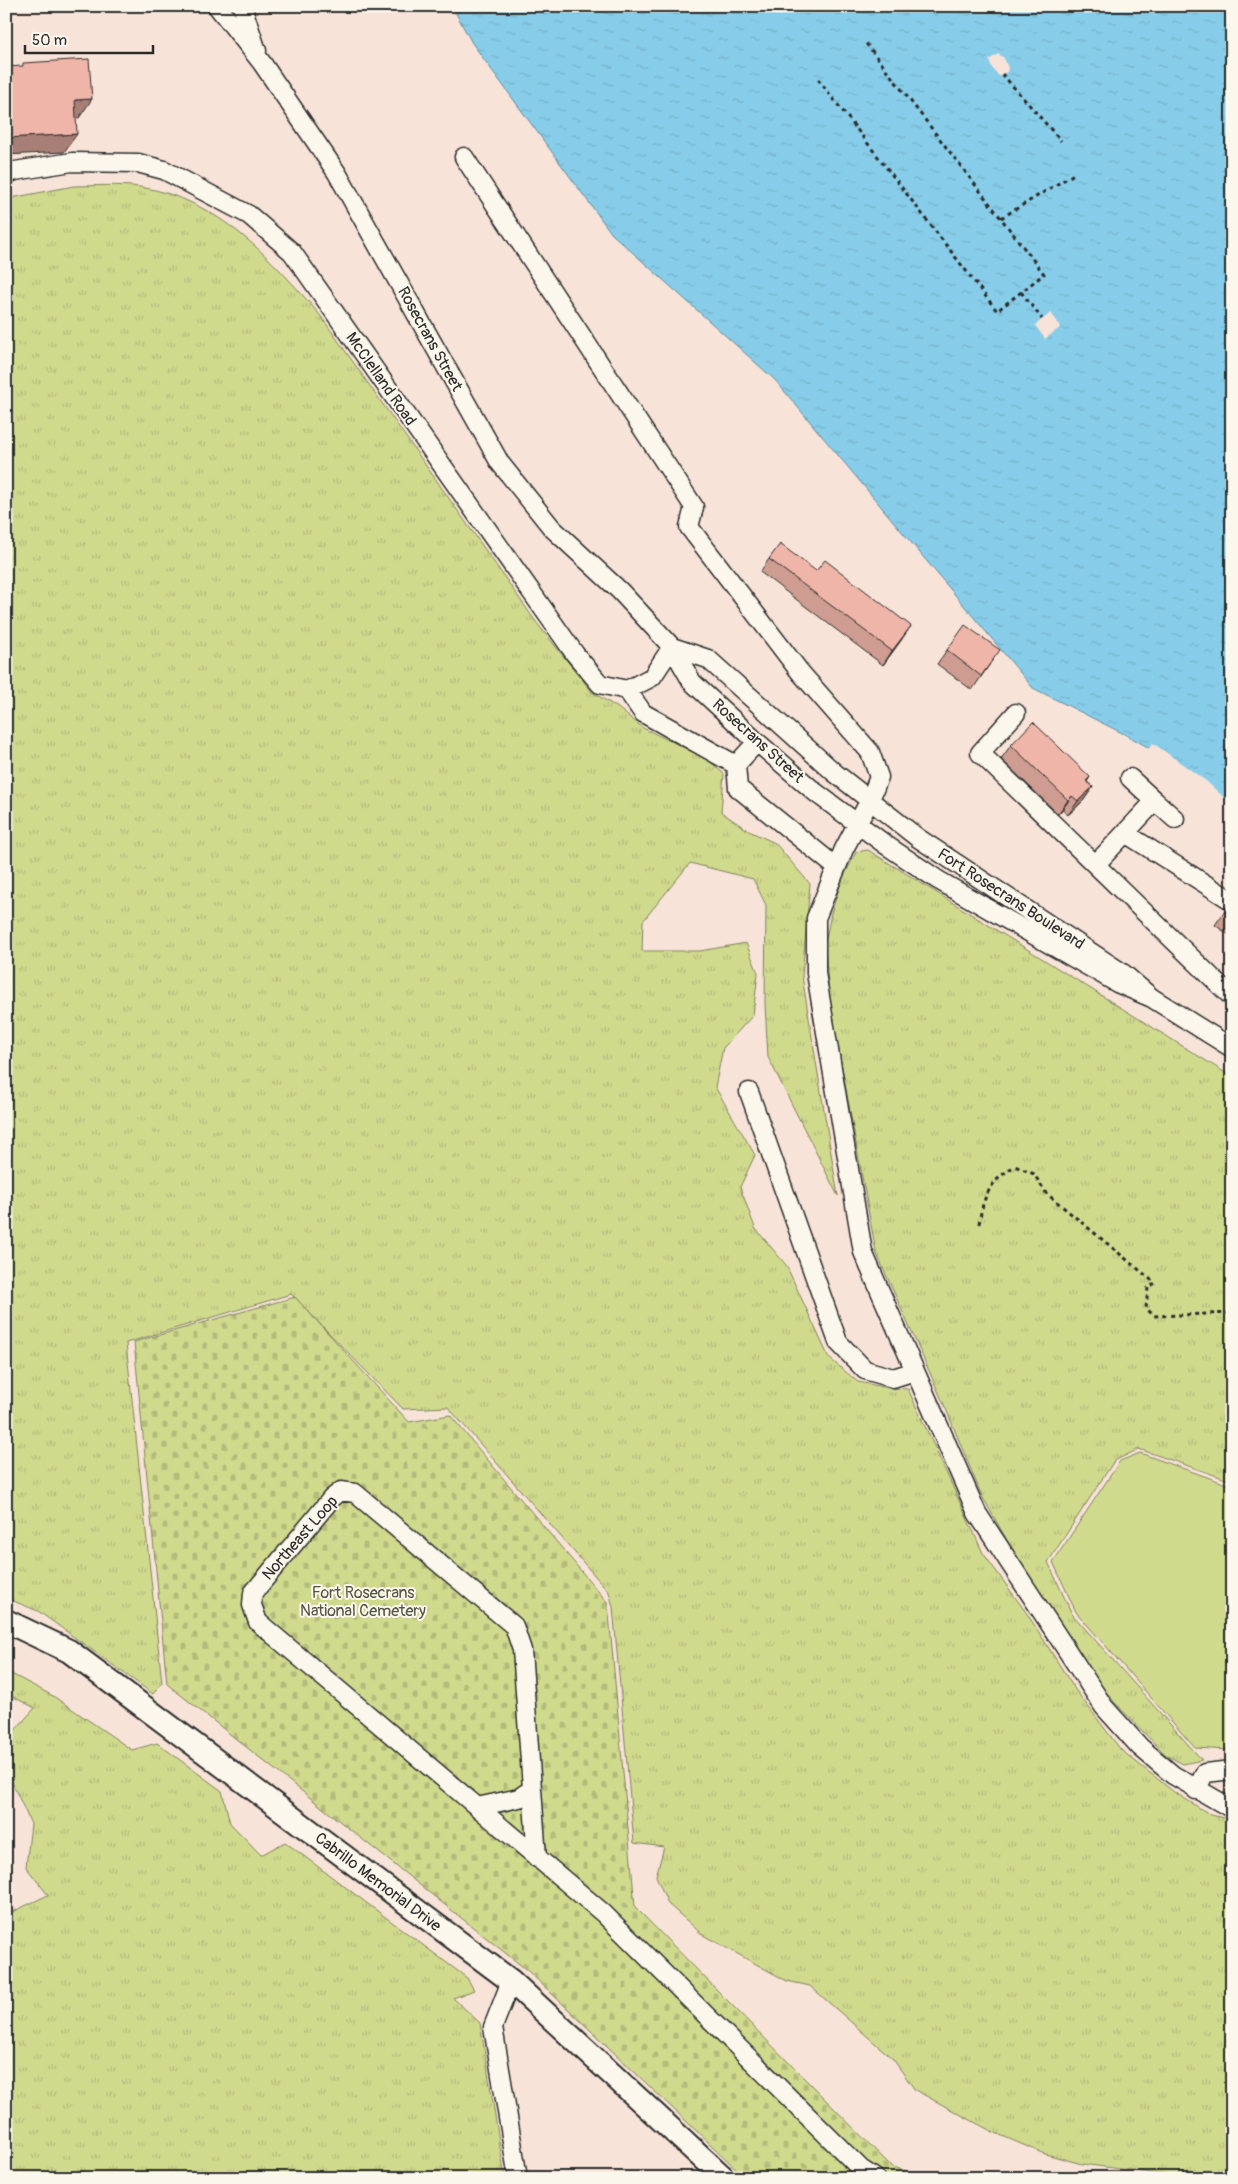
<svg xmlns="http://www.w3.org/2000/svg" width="1238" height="2184" font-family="Pangolin,sans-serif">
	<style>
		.grass { fill: url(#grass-tufts); stroke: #7e825c }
		.cemetery { fill: url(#cemetery-stones); stroke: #7e825c }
		.pitch { fill: #d0da8d; stroke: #7e825c }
		.water { fill: url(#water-ripples); stroke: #628c9d }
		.pier { fill: #f7e3d8 }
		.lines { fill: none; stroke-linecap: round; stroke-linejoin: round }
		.minor-casing { stroke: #2b2b2b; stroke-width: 21 }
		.major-casing { stroke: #2b2b2b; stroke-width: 26 }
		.path { stroke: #2b2b2b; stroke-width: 3; stroke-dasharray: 4 4; stroke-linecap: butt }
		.minor { stroke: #fbf7ec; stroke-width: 18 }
		.major { stroke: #fbf7ec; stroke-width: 22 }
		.wall { fill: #ce9c90; stroke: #2b2b2b }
		.shaded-wall { fill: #a77f76; stroke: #2b2b2b }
		.building { fill: #efb5a8; stroke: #2b2b2b }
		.labels { text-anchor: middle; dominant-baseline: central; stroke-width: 4; stroke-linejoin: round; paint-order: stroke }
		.street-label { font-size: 16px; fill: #2b2b2b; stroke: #fbf7ec }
		.park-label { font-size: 16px; fill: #545744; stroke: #fbf7ec }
	</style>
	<defs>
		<pattern id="grass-tufts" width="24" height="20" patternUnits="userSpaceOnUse" patternTransform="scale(1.25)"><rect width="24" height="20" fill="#d0da8d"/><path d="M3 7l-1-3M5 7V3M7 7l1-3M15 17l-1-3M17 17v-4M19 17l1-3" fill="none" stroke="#b3bb7a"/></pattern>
		<pattern id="cemetery-stones" width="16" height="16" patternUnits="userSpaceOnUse" patternTransform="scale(1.25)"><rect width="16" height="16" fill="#d0da8d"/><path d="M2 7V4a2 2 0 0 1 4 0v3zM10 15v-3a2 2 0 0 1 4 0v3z" fill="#b3bb7a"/></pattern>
		<pattern id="water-ripples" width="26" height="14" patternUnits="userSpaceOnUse" patternTransform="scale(1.25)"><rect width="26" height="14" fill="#87cde9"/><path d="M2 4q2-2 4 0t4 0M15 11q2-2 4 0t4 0" fill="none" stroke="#75b0c8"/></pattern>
	</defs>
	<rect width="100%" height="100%" fill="#f7e3d8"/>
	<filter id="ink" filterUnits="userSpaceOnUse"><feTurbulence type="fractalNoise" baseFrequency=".02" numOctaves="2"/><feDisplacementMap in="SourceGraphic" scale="10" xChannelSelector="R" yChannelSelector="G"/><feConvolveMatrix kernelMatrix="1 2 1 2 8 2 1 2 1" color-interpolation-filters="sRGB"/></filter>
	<g filter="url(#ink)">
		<!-- grass -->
		<path class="grass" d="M74,186C96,186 119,184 140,187C218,199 271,258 320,315L536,622L592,692L618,708L643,728L706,758L724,774L721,812L749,831L775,843L810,884L802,976L838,1196L768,1057L765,1004L766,905L753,879L690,863L643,921L642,951H700L746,943L758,973L753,1015L723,1048L715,1087L755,1155L740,1187L755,1228L786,1265L829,1358L858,1382L889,1388L908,1389L983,1553L1028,1615L1074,1688L1121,1750L1174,1792L1211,1815L1232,1820V2178H1190L1082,2164L1042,2153L991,2131L915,2090L893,2059L810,1986L787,1981L703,1935L668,1904L656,1876L664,1847L634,1843L613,1607L609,1592L448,1407L403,1409L291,1294L126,1343L162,1683L153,1694L38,1611L6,1598V199Z
			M868,850L1232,1077V1481L1139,1449L1114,1461L1048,1562L1072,1614L1202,1760L1183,1764L1166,1755L1116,1704L1086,1667L1058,1619L1018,1560L981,1494L946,1409L876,1252L829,997L825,945L831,913L842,880L856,852Z
			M6,1671L53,1696L132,1750L157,1743L222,1791L230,1823L261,1855L285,1842L467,1978L474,1990L453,1998L480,2023L505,2178H6V1915L48,1895L26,1867L31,1824L11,1780L6,1784V1740L35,1708L6,1693Z"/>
		<!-- cemetery -->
		<path class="cemetery" d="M295,1297L409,1422L450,1415L608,1603L635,1907L892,2167L932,2178H746L528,1971L167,1684L134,1342Z"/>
		<!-- pitch -->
		<path class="pitch" d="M1140,1453L1232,1486V1747L1229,1750L1195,1748L1076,1612L1053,1562L1120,1461Z"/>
		<!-- water -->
		<path class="water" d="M452,6H1232V817L1151,749L1130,737L1033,688L775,380L612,234L472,43Z"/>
		<!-- pier -->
		<path class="pier" d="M998,54L1004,58L1008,68L1007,72L999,76L992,68L989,60Z
			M1051,313L1061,327L1045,339L1035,325Z
			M1153,743L1206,781L1229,802L1232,804V818L1148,750Z"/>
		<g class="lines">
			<defs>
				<path id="minor" d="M217,6L262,63L337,173L500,463L552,528L620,591L672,647L692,682L757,742L815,792L886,845L938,880L1117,983L1152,998
					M242,6L257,51
					M464,157L694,507L689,527L800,672L870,752L879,777L870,800L844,849L816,918V973L863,1252L977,1513L1104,1707L1140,1747L1173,1775L1232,1809
					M6,175L15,171L72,162L138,163L164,170L249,215L292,252L575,654L600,684L627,690L652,677L672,647
					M672,647L708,659L835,773L918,838L1124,974L1152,998L1232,1048
					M627,690L643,713L736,765L757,742
					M1016,713L980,753L1232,997
					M736,765L738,788L836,867
					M1155,801L1175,819
					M1125,833L1232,901
					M1096,864L1155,801L1130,778
					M749,1092L838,1342L865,1370L893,1378L915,1371
					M1196,1790L1205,1773L1232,1770
					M477,1807L519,1798L532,1789
					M537,1858L522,1650L514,1626L355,1493L341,1491L332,1498L253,1593L252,1605L258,1622L603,1913L861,2169L875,2178
					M511,1981L493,2027L518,2178"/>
				<path id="major" d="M6,1621L69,1651L511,1981L724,2178"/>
			</defs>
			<!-- minor casing -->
			<use href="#minor" class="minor-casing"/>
			<!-- major casing -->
			<use href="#major" class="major-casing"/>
			<!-- path -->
			<path class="path" d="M1002,74L1061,141
				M818,79L997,311L1044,274L865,42
				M1001,218L1074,174
				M1021,292L1042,319
				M979,1224C983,1196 990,1181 1015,1166L1034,1174L1046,1193L1155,1283L1148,1288L1146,1308L1154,1316L1232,1313"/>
			<!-- minor -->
			<use href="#minor" class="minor"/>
			<!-- major -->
			<use href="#major" class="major"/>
		</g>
		<!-- wall -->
		<path class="wall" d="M769,559L902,639L883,665L760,572Z
			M947,650L990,664L972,690L937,664Z
			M1011,745L1090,777L1087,782L1093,787L1083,801L1068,815L1062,810L1058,814L1001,759Z
			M1232,901V937L1215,925Z"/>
		<!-- shaded-wall -->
		<path class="shaded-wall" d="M92,99L79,118L63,119L75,100Z
			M77,134L64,152L6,155V138Z
			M911,626L902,639L883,665L892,651Z
			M1093,787L1083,801L1068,815L1078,801Z
			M1072,796L1062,810L1058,814L1068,800Z"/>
		<!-- building -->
		<path class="building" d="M89,59L92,99L75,100L77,134L6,138V67L23,66V63Z
			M780,544L816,571L825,560L911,626L892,651L769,559Z
			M965,625L1000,650L981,676L947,650Z
			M1033,722L1090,777L1086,781L1093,787L1078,801L1072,796L1068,800L1011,745Z
			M1232,901V917L1225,912Z"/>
	</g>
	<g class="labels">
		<!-- street labels -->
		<g class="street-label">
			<text transform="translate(430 339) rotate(61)">Rosecrans Street</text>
			<text transform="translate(381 379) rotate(55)">McClelland Road</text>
			<text transform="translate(758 741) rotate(42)">Rosecrans Street</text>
			<text transform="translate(1011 899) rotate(33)">Fort Rosecrans Boulevard</text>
			<text transform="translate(300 1538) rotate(-49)">Northeast Loop</text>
			<text transform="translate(378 1882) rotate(37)">Cabrillo Memorial Drive</text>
		</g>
		<!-- park labels -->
		<g class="park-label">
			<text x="363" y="1593">Fort Rosecrans<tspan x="363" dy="18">National Cemetery</tspan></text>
		</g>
	</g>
	<!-- margin -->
	<rect width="1238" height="2184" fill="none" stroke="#fbf7ec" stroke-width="25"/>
	<rect x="12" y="12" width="1213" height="2159" fill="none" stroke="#2b2b2b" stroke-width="2" filter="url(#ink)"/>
	<!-- scale -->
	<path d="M25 45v8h128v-8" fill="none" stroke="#2b2b2b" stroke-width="2.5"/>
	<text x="32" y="45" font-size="15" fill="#2b2b2b" stroke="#fbf7ec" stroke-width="4" paint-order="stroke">50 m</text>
</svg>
